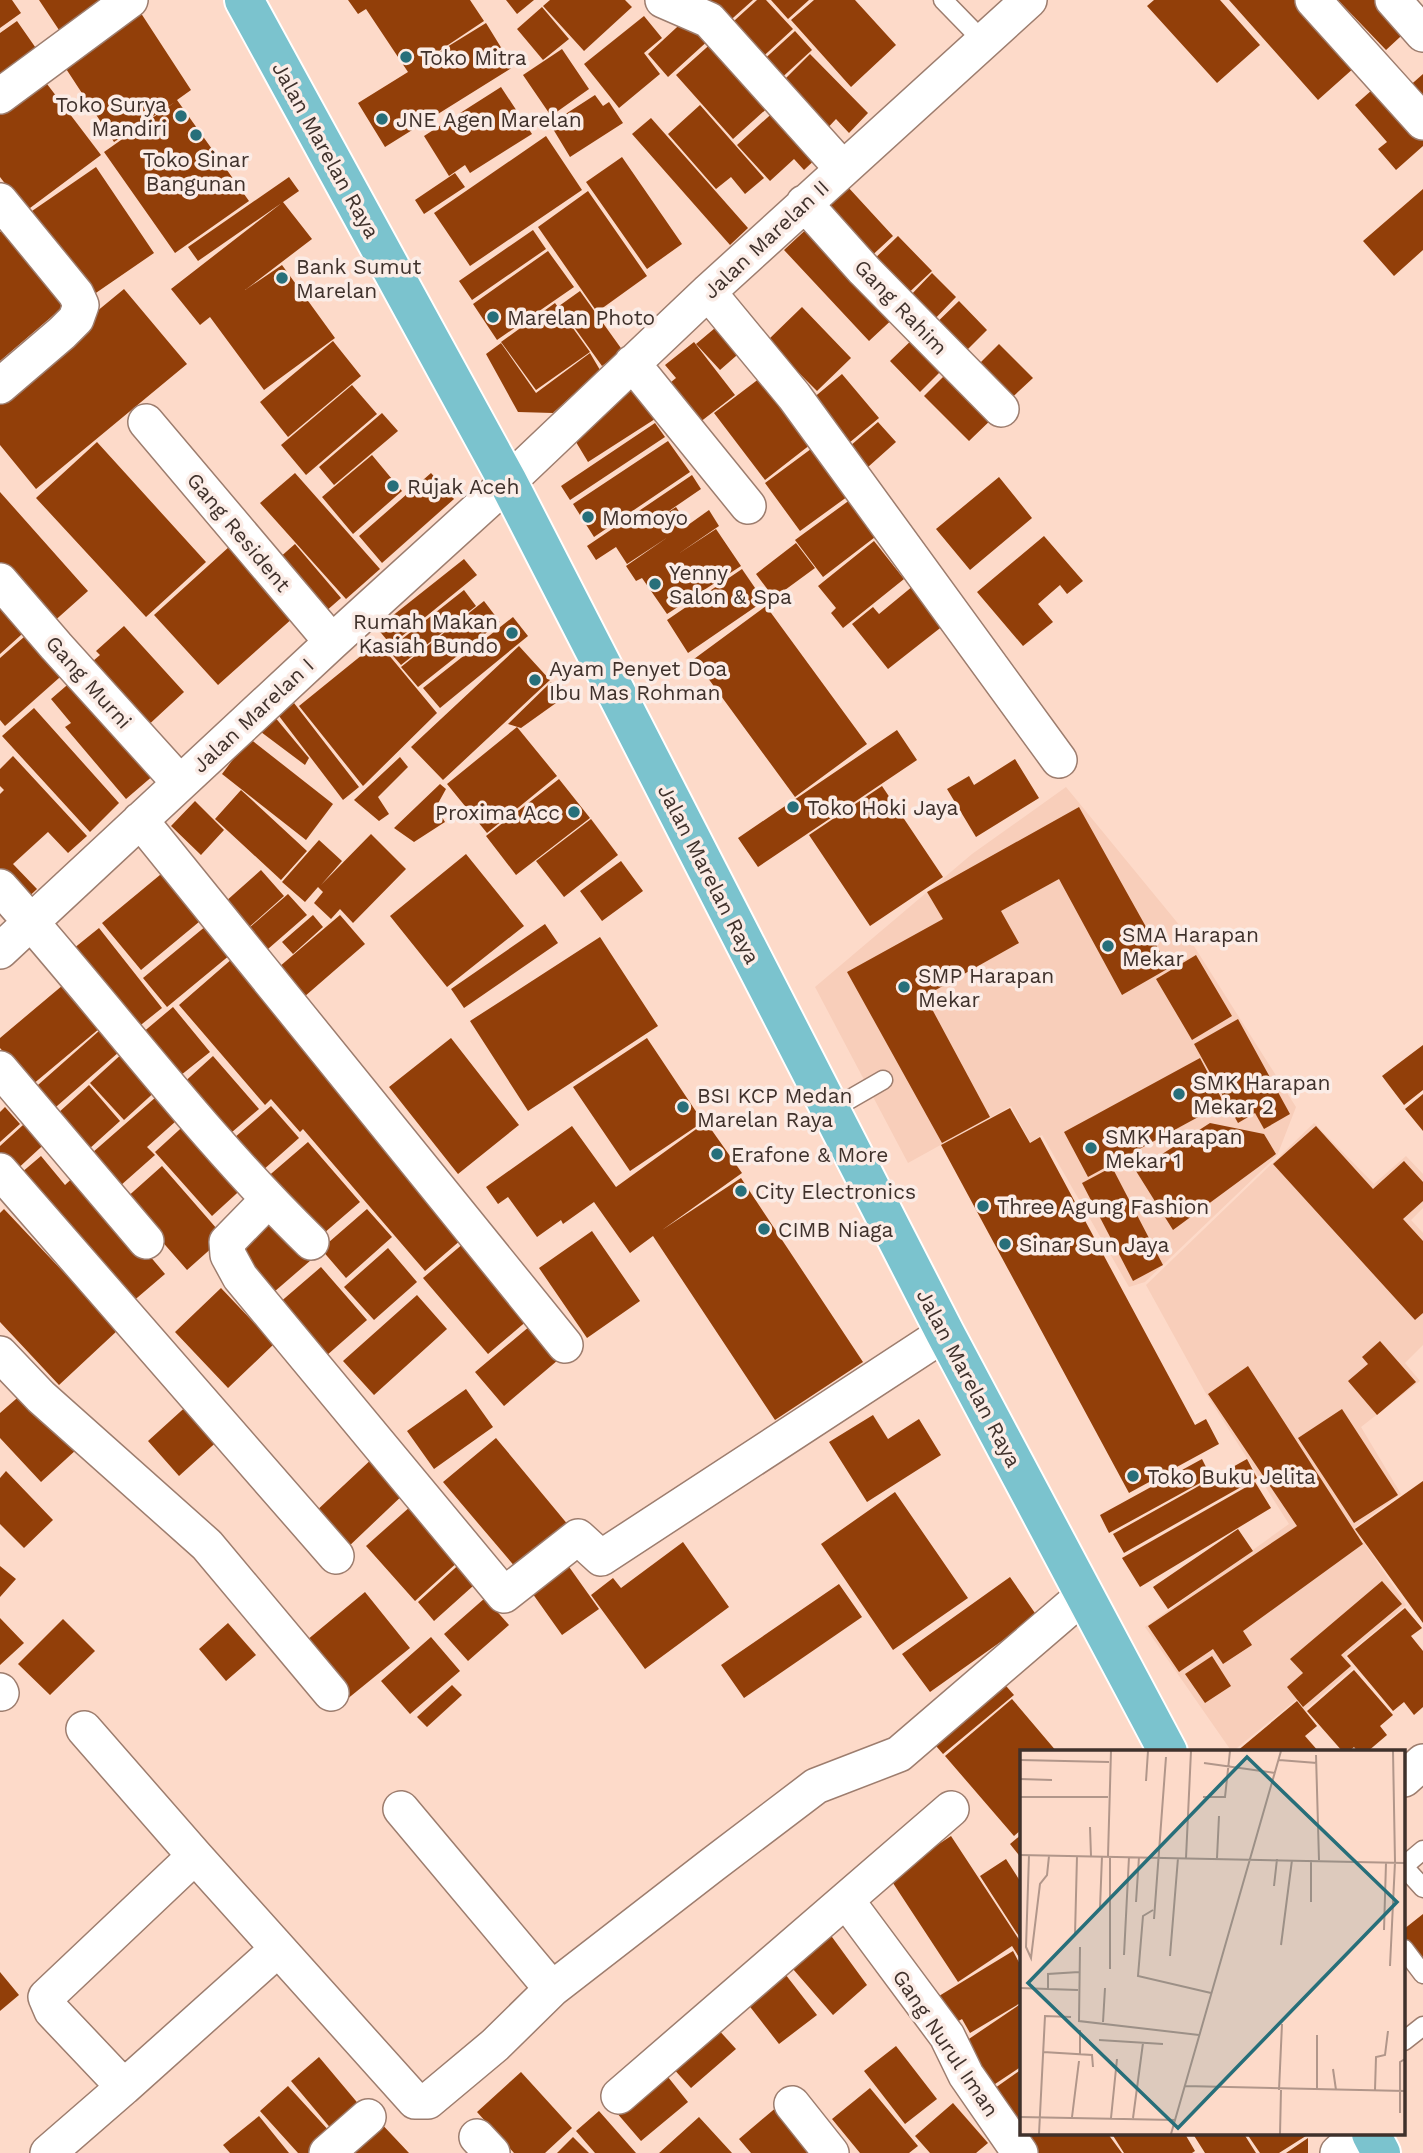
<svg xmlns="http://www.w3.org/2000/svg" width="1423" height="2153" font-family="'Work Sans',sans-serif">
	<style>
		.built { fill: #f8ceba }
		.building { fill: #923f09 }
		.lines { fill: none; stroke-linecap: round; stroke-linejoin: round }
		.lane-casing { stroke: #9d7d6e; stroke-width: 21 }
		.street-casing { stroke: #9d7d6e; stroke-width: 38 }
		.primary-casing { stroke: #fff; stroke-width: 42 }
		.lane { stroke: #fff; stroke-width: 18 }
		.street { stroke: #fff; stroke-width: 35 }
		.primary { stroke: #7bc3ce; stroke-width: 38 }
		.poi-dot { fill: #276f7a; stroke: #fbece6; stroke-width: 2.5 }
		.labels { text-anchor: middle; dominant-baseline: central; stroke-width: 7; stroke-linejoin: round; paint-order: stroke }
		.poi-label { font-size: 21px; fill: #3f312b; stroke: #fbece6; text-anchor: start }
		.street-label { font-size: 21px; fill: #3f312b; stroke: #fbece6 }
		.inset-road { fill: none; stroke: #b1968a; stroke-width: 2 }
		.view { fill: #276f7a; fill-opacity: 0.15; stroke: #276f7a; stroke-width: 3.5 }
		.inset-edge { fill: none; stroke: #3f312b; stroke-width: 3.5 }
	</style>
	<rect width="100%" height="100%" fill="#fddac9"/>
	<!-- built -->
	<path class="built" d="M1066,787L1185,932L1296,1107L1277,1156L1145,1282L1129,1287L1042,1135L1030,1142L1011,1106L908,1163L815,987L972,854Z
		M1314,1123L1374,1184L1406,1156L1423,1174V1208L1411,1220L1423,1233V1345L1405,1363L1420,1381L1361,1427L1401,1494L1354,1528L1406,1605L1345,1656L1353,1668L1305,1710L1296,1700L1232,1752L1145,1627L1289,1524L1205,1392L1146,1285Z"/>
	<!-- building -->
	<path class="building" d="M0,0H12L21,13L0,28Z
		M39,0H109L61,33Z
		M348,0H470L484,21L421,63L486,23L513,67L385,147L358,103L408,72L366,9L358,14Z
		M506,0H534L517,14Z
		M550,0H625L632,7L584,51L543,6Z
		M710,0H753L724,26L705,5Z
		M757,0H766L793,29L756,63L724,30Z
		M771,0H809L788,19Z
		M814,0H855L896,45L851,87L791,20Z
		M1154,0H1220L1260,45L1217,83L1147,6Z
		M1229,0H1312L1364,59L1318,100Z
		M1338,0H1390L1413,25L1386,50Z
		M135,4L191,90L177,100L249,201L175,253L104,152L175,102L114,142L57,55Z
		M542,7L569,39L543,60L517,29Z
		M690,15L711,38L668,77L648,54Z
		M644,16L662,38L644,53L660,74L619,108L584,64Z
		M17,21L40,54L0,82V33Z
		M795,31L812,50L777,82L759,64Z
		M715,40L773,103L733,139L676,75Z
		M562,49L589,89L551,116L523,75Z
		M810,54L868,113L849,133L836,119L823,133L777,87Z
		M1423,74V108L1406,89Z
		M44,80L101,155L26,211L0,177V114Z
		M1381,82L1423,130V146L1396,170L1378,149L1387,142L1355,105Z
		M501,87L532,134L470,173L465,165L449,176L424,136Z
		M595,95L603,106L609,102L623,123L570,157L550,124Z
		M700,105L764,178L745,194L731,177L716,189L668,134Z
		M779,107L821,154L804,170L794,159L770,181L737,145Z
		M651,118L748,228L730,245L632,134Z
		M546,136L582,190L470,266L434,213Z
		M622,157L682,244L647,269L586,182Z
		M96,167L154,253L90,297L32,211Z
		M455,173L465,187L424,214L415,200Z
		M289,177L299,191L198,261L188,247Z
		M847,186L893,236L865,262L819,213Z
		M1423,189V250L1394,276L1363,241Z
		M588,191L647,276L597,312L538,227Z
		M283,202L312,239L245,290L282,265L335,338L264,390L210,317L200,325L171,289Z
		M813,223L898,314L869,341L784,250Z
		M8,226L71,300L0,361V232Z
		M533,230L546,249L472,300L459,281Z
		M898,236L932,271L901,300L868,265Z
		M548,251L574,287L497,340L473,304Z
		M932,273L956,297L927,327L908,298Z
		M124,289L187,364L36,489L0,445V391Z
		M580,291L623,351L602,366L559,306Z
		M959,301L987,330L957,360L928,331Z
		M555,303L590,352L536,390L501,342Z
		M802,307L851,358L817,391L767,341Z
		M721,323L744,349L720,370L696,344Z
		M919,333L948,364L920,392L890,361Z
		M333,341L361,376L288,437L260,402Z
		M694,342L735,395L695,426L665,387L676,378L665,365Z
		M501,343L536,393L590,353L600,370L553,413L518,412L486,354Z
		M999,344L1033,378L1003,406L970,373Z
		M951,369L997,414L969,441L924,396Z
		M842,374L879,418L849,443L812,399Z
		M764,375L815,441L765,480L714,413Z
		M352,385L377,414L306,475L281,445Z
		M634,387L655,419L588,462L576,442Z
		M382,413L398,431L334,485L319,467Z
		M878,422L896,442L868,467L850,446Z
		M655,423L665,437L570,500L561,486Z
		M668,441L690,472L594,537L573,504Z
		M97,442L206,562L146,617L36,498Z
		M815,446L851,494L800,531L765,483Z
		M372,455L402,491L353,534L322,497Z
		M295,473L380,569L346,599L260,503Z
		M431,473L454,499L382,563L359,536Z
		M692,475L701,489L647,526L676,507L688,525L709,510L719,526L678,554L716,529L741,566L667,614L642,578L636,581L626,566L668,537L627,564L616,547L596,560L587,546Z
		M999,477L1032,518L970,570L936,529Z
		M0,492L88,591L51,624L0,567Z
		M858,494L879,534L823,577L795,540Z
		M1044,536L1083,581L1067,594L1060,585L1038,604L1053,622L1023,646L977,592Z
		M874,541L904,579L843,628L831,613L836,608L818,586Z
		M796,543L815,568L774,598L756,574Z
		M295,544L341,598L325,612L278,559Z
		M230,546L294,617L218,685L154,615Z
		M464,559L477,575L391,645L377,628Z
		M742,569L764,601L688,653L667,620Z
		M913,586L944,625L888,669L852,624L873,607L879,614Z
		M0,589L32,625L0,654Z
		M464,590L476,606L401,665L388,650Z
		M484,601L500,622L418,687L401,667Z
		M766,606L867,744L795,797L694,659Z
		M513,617L528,636L440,708L423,688Z
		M124,626L184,692L143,730L86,667L100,655L96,651Z
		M32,630L68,670L5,726L0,720V658Z
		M378,642L437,713L363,786L299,706Z
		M519,646L550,680L443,780L411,747Z
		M80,674L162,768L126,799L65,727L71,723L51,699Z
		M551,682L563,698L521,728L508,724Z
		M294,703L359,787L343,800L279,716Z
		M34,708L119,803L90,832L2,736Z
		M274,716L309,758L305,765L261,732Z
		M517,727L557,776L487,833L447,784Z
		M897,730L917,760L758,867L738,838Z
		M249,738L333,804L306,840L222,774Z
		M13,756L87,836L68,853L48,832L13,864L37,889L20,905L0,883V794L4,790L0,786V769Z
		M400,757L408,767L378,797L389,814L379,821L354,800Z
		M1015,759L1039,798L976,837L947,789L969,776L974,785Z
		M559,779L590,818L516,875L486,836Z
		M440,784L446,789L436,807L445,822L414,842L394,828Z
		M882,786L943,877L870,926L809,835Z
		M241,790L307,851L281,880L215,819Z
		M195,801L224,830L201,855L171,826Z
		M1079,807L1169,968L1122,995L1059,879L1001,911L1019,943L925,996L990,1117L942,1143L847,972L943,919L927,892Z
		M591,819L618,855L564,897L536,861Z
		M371,834L406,869L353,923L340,909L331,919L314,903L323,892L318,887L305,902L282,882L319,840L342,861L321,885Z
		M466,854L524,926L447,987L390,916Z
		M621,861L643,891L602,921L580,891Z
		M172,865L211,912L141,970L102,923Z
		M261,870L284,896L248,928L225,902Z
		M288,894L307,915L268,949L249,928Z
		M313,915L323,927L293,954L282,942Z
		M340,915L365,944L304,997L279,967Z
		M212,921L236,950L167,1007L143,978Z
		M545,924L558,943L464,1008L451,989Z
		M99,928L162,1008L132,1032L68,953Z
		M600,937L658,1026L528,1111L470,1021Z
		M240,952L469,1233L425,1271L303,1129L300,1132L271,1099L265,1105L179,1005Z
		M1196,955L1232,1016L1192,1040L1156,979Z
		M69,980L106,1023L32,1085L0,1048V1038Z
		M173,1007L210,1052L171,1083L135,1039Z
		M1238,1019L1290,1114L1264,1129L1255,1113L1238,1123L1194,1044Z
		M108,1023L127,1045L49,1113L30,1092Z
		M451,1038L519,1125L458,1174L389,1087Z
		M647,1038L703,1122L630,1171L573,1087Z
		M1423,1045V1090L1404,1105L1382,1076Z
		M125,1051L159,1088L124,1120L90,1083Z
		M213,1056L259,1109L225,1138L180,1086Z
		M1200,1058L1224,1103L1088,1177L1064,1132Z
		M89,1085L120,1121L89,1149L57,1114Z
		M164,1090L185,1113L147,1147L155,1155L120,1186L92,1153Z
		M1423,1094V1131L1405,1109Z
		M271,1106L299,1138L262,1171L234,1138Z
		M5,1107L20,1124L0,1142V1112Z
		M1010,1108L1030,1143L1040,1137L1195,1425L1206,1419L1219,1444L1129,1493L941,1145Z
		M34,1115L53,1136L13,1173L0,1158V1146Z
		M190,1120L247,1184L212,1216L155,1152Z
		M706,1122L742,1173L662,1230L741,1178L863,1362L775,1420L653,1236L630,1253L594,1202L563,1224L561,1220L537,1237L508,1197L498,1204L486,1187L572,1126L616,1187Z
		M1210,1123L1264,1134L1276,1154L1173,1230L1136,1171Z
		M1316,1126L1373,1189L1404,1161L1423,1182V1201L1403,1219L1423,1241V1313L1415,1320L1273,1164Z
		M308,1142L360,1202L316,1240L265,1179Z
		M41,1156L65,1185L79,1172L165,1274L131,1303L21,1173Z
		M162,1166L224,1237L187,1270L125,1199Z
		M1112,1167L1163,1265L1133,1281L1082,1183Z
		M4,1209L118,1330L59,1385L0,1322V1213Z
		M367,1209L392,1237L346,1278L321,1249Z
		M268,1211L311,1260L274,1292L232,1243Z
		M592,1231L640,1301L587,1338L539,1268Z
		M471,1237L536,1313L488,1354L423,1278Z
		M388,1248L417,1282L374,1320L344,1287Z
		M321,1267L367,1320L318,1363L271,1310Z
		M221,1288L274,1344L228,1388L175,1332Z
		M417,1295L447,1329L374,1395L343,1361Z
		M530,1326L558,1360L504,1406L475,1372Z
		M1380,1341L1416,1382L1377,1415L1348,1381L1368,1364L1362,1357Z
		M1248,1366L1363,1544L1243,1631L1252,1645L1223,1664L1213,1649L1179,1672L1148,1626L1297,1526L1208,1394Z
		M466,1389L493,1427L434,1469L407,1431Z
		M24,1392L77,1449L41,1482L0,1438V1413Z
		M191,1402L222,1437L179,1476L148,1441Z
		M1342,1409L1398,1495L1354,1523L1298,1438Z
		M873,1415L888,1439L919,1419L941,1455L867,1502L829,1442Z
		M496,1438L574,1532L522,1575L443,1482Z
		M375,1456L407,1491L346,1549L313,1514Z
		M1202,1459L1211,1477L1109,1533L1100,1515Z
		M1247,1459L1257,1478L1124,1553L1113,1534Z
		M6,1471L53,1520L24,1548L0,1524V1478Z
		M1423,1481V1623L1355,1529Z
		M1255,1482L1271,1508L1140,1587L1122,1558Z
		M895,1492L968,1598L893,1650L821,1544Z
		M411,1506L460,1560L415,1601L366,1546Z
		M1238,1529L1253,1551L1168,1609L1153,1587Z
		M683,1542L729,1607L645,1669L591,1595L613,1578L621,1588Z
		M466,1558L483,1577L434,1621L418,1602Z
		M567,1564L599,1609L562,1635L530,1590Z
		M0,1566L16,1579L0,1597Z
		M1010,1577L1037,1616L930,1692L902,1654Z
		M1382,1581L1402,1604L1341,1655L1351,1666L1303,1707L1287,1687L1303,1673L1290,1659Z
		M839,1584L862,1617L744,1698L721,1665Z
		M365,1592L410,1648L346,1700L301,1645Z
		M485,1598L509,1625L468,1661L444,1634Z
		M1405,1608L1422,1628L1411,1636L1423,1651V1707L1414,1715L1404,1702L1393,1711L1347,1656Z
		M0,1618L24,1643L0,1665Z
		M63,1619L95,1651L50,1695L18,1664Z
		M228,1623L256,1655L226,1681L199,1649Z
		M431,1637L460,1671L410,1714L381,1681Z
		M1212,1656L1231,1686L1205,1703L1185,1674Z
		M1354,1670L1393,1715L1380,1726L1387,1735L1367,1752H1358L1354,1747L1348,1752H1343L1307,1711Z
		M1000,1679L1014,1695L943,1754L930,1739Z
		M452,1685L462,1695L427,1727L417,1717Z
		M1012,1699L1057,1752H1022V1829L1014,1836L945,1756Z
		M1297,1701L1317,1726L1305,1736L1319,1752H1236Z
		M1022,1834V1859L1010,1844Z
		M951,1836L1020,1941L1022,1940V1962L1012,1946L958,1982L889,1877Z
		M1006,1859L1022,1884V1937L1020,1938L980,1876Z
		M1423,1914V1967L1404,1943V1929Z
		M824,1926L867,1985L833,2015L786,1961Z
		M1013,1951L1022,1968V2002L970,2033L962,2019L955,2023L939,1996Z
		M782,1970L817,2015L779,2044L744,1999Z
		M0,1972L19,1995L0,2011Z
		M1022,2003V2066L986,2090L957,2047Z
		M716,2027L736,2049L691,2088L671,2066Z
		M896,2046L937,2099L905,2124L864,2071Z
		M319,2057L361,2107L333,2131L291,2081Z
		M1022,2069V2134H1108L1122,2153H1030L988,2093Z
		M521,2072L572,2128L545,2153H514L477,2112Z
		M664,2072L688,2102L641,2141L616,2112Z
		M288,2086L331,2133L309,2153H298L260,2111Z
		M870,2088L918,2146L909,2153H860L832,2119Z
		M953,2103L988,2143L976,2153H930L915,2136Z
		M778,2106L820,2153H751L739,2139Z
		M599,2111L636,2153H595L576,2131Z
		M259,2116L289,2153H230L223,2145Z
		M699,2117L732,2153H659Z
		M377,2119L409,2153H347Z
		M1112,2134H1185L1195,2151L1192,2153H1124Z
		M1193,2134H1244L1256,2153H1205Z
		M1247,2134H1309L1279,2153H1260Z
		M573,2137L589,2153H557Z
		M1308,2138V2153H1286Z"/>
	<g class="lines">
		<defs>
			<path id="lane" d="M943,0L983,41
				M831,1110L883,1080
				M1404,1866L1423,1850
				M1404,1867L1423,1888
				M1404,1949L1423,1974
				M1404,2041L1423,2026"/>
			<path id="street" d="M663,0L709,20L842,168
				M1313,0L1423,122
				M1393,0L1423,34
				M0,96L130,0
				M0,201L76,294L81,305L76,319L62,333L0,386
				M804,203L864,270L1001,409
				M708,292L794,396L1059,760
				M632,363L748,506
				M146,422L332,642
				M0,581L56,646L180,783
				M140,820L565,1345
				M0,887C105,1004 198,1132 311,1242
				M0,951L332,642L508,482L708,292L1029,0
				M0,1069L146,1241
				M0,1171L336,1556
				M268,1200L227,1242L228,1255L240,1277L504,1595L578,1537L601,1558L945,1333
				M0,1354L41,1397L207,1545L331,1693
				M0,1691L1,1693
				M84,1729L195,1856L415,2101H428L495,2045L552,1989L712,1865L816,1786L899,1754L1084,1595
				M1404,1779L1423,1762
				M401,1809L552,1989
				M195,1856L46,1997L52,2011L124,2087L278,1949
				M846,1900L947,2036L966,2075L1020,2153
				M619,2096L951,1809
				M792,2104L831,2153
				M477,2137L492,2153
				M48,2153L124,2087
				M327,2153L368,2117
				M1338,2153L1359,2134"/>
			<path id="primary" d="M244,0L508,482L945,1333L1168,1752
				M1371,2134L1381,2153"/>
		</defs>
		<!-- lane casing -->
		<use href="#lane" class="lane-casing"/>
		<!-- street casing -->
		<use href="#street" class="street-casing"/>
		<!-- primary casing -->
		<use href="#primary" class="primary-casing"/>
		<!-- lane -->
		<use href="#lane" class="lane"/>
		<!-- street -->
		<use href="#street" class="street"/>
		<!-- primary -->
		<use href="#primary" class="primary"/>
	</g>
	<!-- markers -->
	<g class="poi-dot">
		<circle cx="406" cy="57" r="7"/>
		<circle cx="181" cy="116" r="7"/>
		<circle cx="382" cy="119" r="7"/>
		<circle cx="196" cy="135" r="7"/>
		<circle cx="282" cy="278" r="7"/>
		<circle cx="493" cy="317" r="7"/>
		<circle cx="393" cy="486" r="7"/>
		<circle cx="588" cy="517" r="7"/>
		<circle cx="655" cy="584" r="7"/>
		<circle cx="512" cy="633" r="7"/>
		<circle cx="535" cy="680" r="7"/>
		<circle cx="793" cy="807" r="7"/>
		<circle cx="574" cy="812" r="7"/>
		<circle cx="1108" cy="946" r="7"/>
		<circle cx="904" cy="987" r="7"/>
		<circle cx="1179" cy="1094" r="7"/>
		<circle cx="683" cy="1107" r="7"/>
		<circle cx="1091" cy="1148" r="7"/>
		<circle cx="717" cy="1154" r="7"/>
		<circle cx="741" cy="1191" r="7"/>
		<circle cx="983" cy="1206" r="7"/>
		<circle cx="764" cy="1229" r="7"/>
		<circle cx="1005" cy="1244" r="7"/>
		<circle cx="1133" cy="1476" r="7"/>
	</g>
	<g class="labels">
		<!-- poi labels -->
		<g class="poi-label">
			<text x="420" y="57">Toko Mitra</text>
			<text x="167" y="104" text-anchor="end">Toko Surya<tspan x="167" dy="24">Mandiri</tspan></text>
			<text x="396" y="119">JNE Agen Marelan</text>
			<text x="196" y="159" text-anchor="middle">Toko Sinar<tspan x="196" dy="24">Bangunan</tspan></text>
			<text x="296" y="266">Bank Sumut<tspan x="296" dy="24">Marelan</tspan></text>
			<text x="507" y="317">Marelan Photo</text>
			<text x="407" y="486">Rujak Aceh</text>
			<text x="602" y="517">Momoyo</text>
			<text x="669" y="572">Yenny<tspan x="669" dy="24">Salon &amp; Spa</tspan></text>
			<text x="498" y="621" text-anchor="end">Rumah Makan<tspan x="498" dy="24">Kasiah Bundo</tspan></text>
			<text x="549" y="668">Ayam Penyet Doa<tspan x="549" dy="24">Ibu Mas Rohman</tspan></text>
			<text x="807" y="807">Toko Hoki Jaya</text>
			<text x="560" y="812" text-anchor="end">Proxima Acc</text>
			<text x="1122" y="934">SMA Harapan<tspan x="1122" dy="24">Mekar</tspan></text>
			<text x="918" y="975">SMP Harapan<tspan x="918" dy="24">Mekar</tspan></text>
			<text x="1193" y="1082">SMK Harapan<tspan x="1193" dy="24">Mekar 2</tspan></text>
			<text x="697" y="1095">BSI KCP Medan<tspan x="697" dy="24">Marelan Raya</tspan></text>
			<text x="1105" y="1136">SMK Harapan<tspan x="1105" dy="24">Mekar 1</tspan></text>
			<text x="731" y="1154">Erafone &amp; More</text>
			<text x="755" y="1191">City Electronics</text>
			<text x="997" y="1206">Three Agung Fashion</text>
			<text x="778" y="1229">CIMB Niaga</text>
			<text x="1019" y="1244">Sinar Sun Jaya</text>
			<text x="1147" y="1476">Toko Buku Jelita</text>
		</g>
		<!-- street labels -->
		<g class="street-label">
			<text transform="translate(326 150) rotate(61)">Jalan Marelan Raya</text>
			<text transform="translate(766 239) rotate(-43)">Jalan Marelan II</text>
			<text transform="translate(901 307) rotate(46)">Gang Rahim</text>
			<text transform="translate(239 532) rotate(50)">Gang Resident</text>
			<text transform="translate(89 682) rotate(48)">Gang Murni</text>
			<text transform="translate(253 715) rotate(-43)">Jalan Marelan I</text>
			<text transform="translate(709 874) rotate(63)">Jalan Marelan Raya</text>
			<text transform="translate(969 1378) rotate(62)">Jalan Marelan Raya</text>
			<text transform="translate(946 2043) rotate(56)">Gang Nurul Iman</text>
		</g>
	</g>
	<!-- overview -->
	<g transform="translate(1020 1750)">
		<rect width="385" height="385" fill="#fddac9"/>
		<path class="inset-road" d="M296,5L299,110M0,10L89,12M259,10L297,13M184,13L255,23M0,29L32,30M126,31L128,1M0,47H88M183,47H205L210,1M70,77L71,106M0,105L385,113M9,105L6,197L11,208L20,134L27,125L29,106M88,106L91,1M90,106V219M166,108L171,1M197,108L199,66M254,136L257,109M116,152L119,107M291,152V110M80,158L82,106M133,160L123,166L118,226L191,243M134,169L146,7M364,180L366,113M55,185L57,106M261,195L272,110M60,197L59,271L179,285M104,205L109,107M150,206L158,108M370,216L375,112L373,1M0,238L28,239M58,240L28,239V224L59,222M83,272L85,238M297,285V340M79,290L143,294M23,302L72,305L73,317M60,304V280M313,319L316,340M165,336L385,341M259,340L262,274M355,340L356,307L365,305L368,281M380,363V312L385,309M0,367L155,370M52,367L59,311M91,368L97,309M113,368L123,293M19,384L25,266L51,267M151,384L261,1M260,384L261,340"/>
		<path class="view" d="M227,7L377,152L158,378L8,233Z"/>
		<rect width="385" height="385" class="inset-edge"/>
	</g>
</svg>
